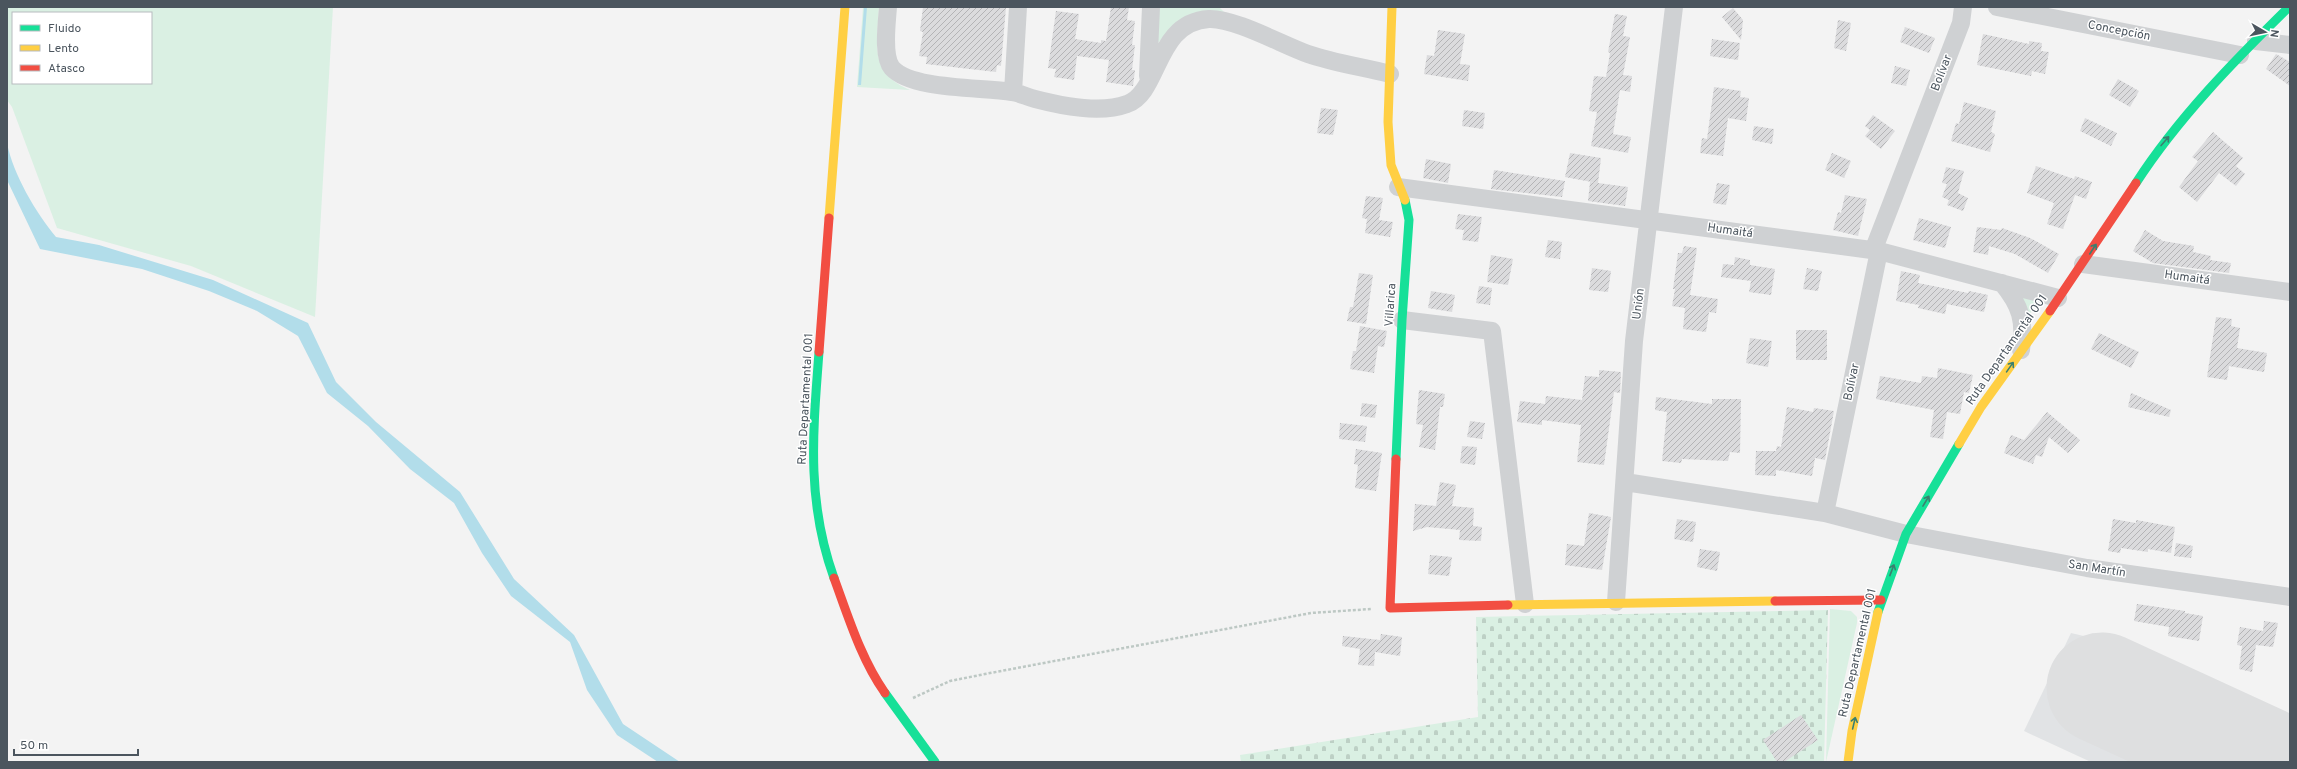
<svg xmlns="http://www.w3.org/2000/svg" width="2297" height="769" font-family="Overpass,sans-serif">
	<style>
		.airport { fill: #e1e3e5 }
		.green { fill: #daf0e3; fill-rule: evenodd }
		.cemetery { fill: url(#cemetery-stones) }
		.water { fill: #b2ddea }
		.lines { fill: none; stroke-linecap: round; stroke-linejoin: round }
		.runway { stroke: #dedfe0; stroke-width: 111 }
		.building { fill: url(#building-hatch) }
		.path { stroke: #bdc8c4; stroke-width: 2.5; stroke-dasharray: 3 2; stroke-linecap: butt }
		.street { stroke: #cfd1d3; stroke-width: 18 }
		.fast { stroke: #16e098; stroke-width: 9 }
		.slow { stroke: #ffcf43; stroke-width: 9 }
		.jam { stroke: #f24e42; stroke-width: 9 }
		.oneway { stroke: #3b7f6f }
		.labels { text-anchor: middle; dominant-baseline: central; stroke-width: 3; stroke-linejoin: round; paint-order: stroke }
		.street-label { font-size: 12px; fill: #4b555e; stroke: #fff }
	</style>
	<defs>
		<pattern id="cemetery-stones" width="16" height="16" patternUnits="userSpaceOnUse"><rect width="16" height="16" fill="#daf0e3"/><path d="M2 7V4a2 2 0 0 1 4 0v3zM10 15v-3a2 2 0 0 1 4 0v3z" fill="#bdd0c5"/></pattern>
		<pattern id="building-hatch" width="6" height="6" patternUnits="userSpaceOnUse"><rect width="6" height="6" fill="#dbdbdd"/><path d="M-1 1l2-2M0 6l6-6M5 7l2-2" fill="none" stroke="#b4b4b6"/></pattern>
	</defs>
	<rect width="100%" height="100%" fill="#f3f3f3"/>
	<!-- airport -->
	<path class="airport" d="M2071,633L2130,647L2290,720V762H2091L2024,731Z"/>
	<!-- green -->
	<path class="green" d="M7,7H333L315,317L191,266L57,228L12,107L7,100ZM13,13H151V83H13Z
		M863,7H879C877,45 869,73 910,90L857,87Z
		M1159,7H1219L1227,15C1189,8 1182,15 1158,43Z
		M2020,296L2038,302L2029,315Z
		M1830,609L1851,611L1857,617V623L1826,762Z"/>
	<!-- cemetery -->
	<path class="cemetery" d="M1828,610L1824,762H1241L1240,755L1478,717L1476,617Z"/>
	<!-- water -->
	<path class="water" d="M864,7H867L861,85H858Z
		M7,143C13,174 36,213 56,237L99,245L213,280L308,323L336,382L376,422L460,492L514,579L574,635L623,724L680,762H658L617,735L587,690L570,642L511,596L482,553L454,503L410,469L368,426L327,393L298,336L257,311L209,291L142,269L40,249L7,180Z"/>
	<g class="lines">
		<!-- runway -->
		<path class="runway" d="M2102,688L2263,762"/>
	</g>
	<!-- building -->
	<path class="building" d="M923,7H1006L1001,66L997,65L996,72L926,64L927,57L919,56L923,32L920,31Z
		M1111,7H1129L1127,20L1135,21L1132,45H1135L1132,70H1135L1133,86L1106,82L1109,60L1077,56L1074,80L1054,77L1056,69L1048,68L1056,11L1079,14L1075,39L1101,43V40L1106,41Z
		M1733,8L1743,20L1741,40L1722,17Z
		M1615,14L1627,16L1623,36L1630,37L1623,75L1632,76L1630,92L1620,90L1613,134L1631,137L1628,153L1591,146L1597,112L1589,111L1594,76L1606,77L1610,53L1608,52Z
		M1838,20L1851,23L1846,51L1834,48Z
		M1905,27L1935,38L1929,53L1900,42Z
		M1438,30L1465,34L1460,64L1470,65L1468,81L1424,74L1427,55L1434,56Z
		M1983,34L2029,44V41L2042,43L2041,51L2049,52L2045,74L2032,71L2031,76L1977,65Z
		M1712,39L1740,43L1738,60L1710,56Z
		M2276,54L2290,62V86L2266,69Z
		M1895,66L1910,70L1906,86L1891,83Z
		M2118,79L2139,91L2130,107L2109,95Z
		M1714,87L1741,91L1740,97L1749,98L1746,121L1728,118L1723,156L1700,153L1702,138L1707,139Z
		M1964,102L1996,111L1991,132L1995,134L1990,152L1951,141L1956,123L1959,124Z
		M1321,108L1338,110L1333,135L1317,133Z
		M1464,110L1485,113L1483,129L1462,126Z
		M1873,115L1895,131L1881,149L1865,136L1870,130L1865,126Z
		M2085,118L2117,133L2111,146L2080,131Z
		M1754,126L1774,129L1772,144L1752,140Z
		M2213,132L2243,158L2236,166L2245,174L2236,186L2219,173L2197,202L2179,187L2198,161L2192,157Z
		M1570,153L1601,158L1598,183L1628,187L1625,206L1588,201L1590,182L1597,183L1565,177Z
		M1832,153L1851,161L1844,178L1825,170Z
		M1426,159L1451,164L1448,183L1423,178Z
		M2036,166L2074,179L2075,176L2092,182L2086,199L2075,195L2063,229L2047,224L2054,203L2027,193Z
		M1946,167L1964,171L1958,193L1968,198L1963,211L1947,205L1949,200L1942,197L1947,184L1942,183Z
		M1494,170L1565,181L1562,197L1491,189Z
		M1717,183L1730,185L1726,205L1713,203Z
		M1845,195L1867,199L1858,236L1833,230L1838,212L1841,213Z
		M1366,196L1383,198L1379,220L1393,222L1390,237L1365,233L1367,219L1362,218Z
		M1458,214L1482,217L1478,242L1462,240L1464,230L1455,229Z
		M1919,218L1951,227L1945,248L1913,240Z
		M1977,227L2001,230L2002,228L2030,238L2059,254L2048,273L2015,254L1989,246L1988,255L1973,252Z
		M2145,230L2163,241L2194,246L2193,252L2211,256L2210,260L2231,263L2229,273L2153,263L2133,251Z
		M1548,240L1562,242L1560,259L1545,257Z
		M1684,246L1697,248L1690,295L1718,299L1716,313L1709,312L1706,332L1683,329L1685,308L1672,306L1675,289H1673L1678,253H1682Z
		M1491,255L1513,259L1508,285L1487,282Z
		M1735,257L1750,260V265L1775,269L1771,295L1749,292L1751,281L1721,277L1723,264L1734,265Z
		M1592,268L1611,271L1608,292L1589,290Z
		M1807,268L1822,271L1818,291L1803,289Z
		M1901,271L1920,275L1918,283L1968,293L1969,291L1988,295L1984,312L1947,304L1945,314L1918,308L1919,305L1896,301Z
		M1359,273L1373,275L1366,324L1347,321L1350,307H1353Z
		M1479,286L1492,288L1490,305L1476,303Z
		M1431,291L1455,295L1452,312L1428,308Z
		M2216,317L2232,319L2231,326L2240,328L2237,348L2267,353L2264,372L2229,366L2227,380L2207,377Z
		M1360,326L1387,331L1384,347L1378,346L1374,373L1350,369L1353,351H1356Z
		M1796,330H1827V360H1796Z
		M2099,333L2139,352L2131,368L2091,349Z
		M1750,338L1772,341L1768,367L1746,363Z
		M1938,368L1973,375L1969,393L1964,392L1960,414L1947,412L1943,439L1930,437L1934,410L1876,399L1880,376L1921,383L1922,376L1937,378Z
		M1599,370L1621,372L1620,393L1614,392L1604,465L1577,462L1581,425L1542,420V425L1517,422L1520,401L1545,404L1546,396L1582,400L1585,376L1599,377Z
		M1419,390L1445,394L1443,407H1440L1435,450L1419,447L1423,425L1416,424Z
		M2131,393L2171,410L2169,417L2128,407Z
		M1656,397L1712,404V399H1741L1740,453L1730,452L1728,461L1682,459L1681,463L1662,461L1667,412L1655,410Z
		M1362,403L1377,405L1375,418L1360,416Z
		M1787,407L1813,412L1814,408L1834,411L1825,460L1815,458L1812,476L1776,470V476L1755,475L1756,451H1776L1777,446L1781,447Z
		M2047,412L2080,440L2068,453L2049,437L2042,457L2036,455L2033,464L2004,453L2011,435L2024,440Z
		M1470,421L1485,423L1482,439L1467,437Z
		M1340,423L1367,426L1365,442L1339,439Z
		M1462,446L1477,447L1475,465L1460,463Z
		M1356,449L1382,453L1376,491L1355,488L1358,465L1354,464Z
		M1440,482L1456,485L1452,506L1474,508L1473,526L1482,527L1481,541L1459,540L1460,530L1427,527L1413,531L1415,504L1436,506Z
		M1589,513L1611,517L1602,570L1565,565L1567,544L1584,546Z
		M1677,519L1696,522L1693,542L1674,539Z
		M2113,519L2136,523V520L2175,527L2171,553L2148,549V552L2121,548L2120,553L2108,551Z
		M2176,543L2193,546L2191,558L2174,556Z
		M1700,549L1720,552L1717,571L1697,567Z
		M1430,555L1452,557L1449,576L1428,574Z
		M2137,604L2185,611V613L2203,616L2199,641L2168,636L2169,627L2134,621Z
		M2264,621L2278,623L2273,647L2256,645L2252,672L2239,669L2242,646L2237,645L2240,627L2263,631Z
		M1381,634L1402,637L1400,656L1375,652L1374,666L1358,665L1360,649L1342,646L1343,636L1380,640Z
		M1801,715L1818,740L1784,762H1777L1763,740Z"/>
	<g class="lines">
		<!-- path -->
		<path class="path" d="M913,698L950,681L985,674L1311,613L1371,609"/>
		<!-- street -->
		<path class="street" d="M888,7C887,22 882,56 892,68C912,90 981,87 1012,92C1020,93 1027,97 1035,99C1062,106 1100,114 1127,104C1160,93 1155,22 1209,19C1234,18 1283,45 1308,54C1334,63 1363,67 1390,74
			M1997,7L2240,55
			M2256,41L2290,45
			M1148,76L1151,7
			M1013,92L1018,7
			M1398,187L1879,251L2058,298
			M1873,251L1961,23L1963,7
			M2083,264L2290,292
			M2002,283C2021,306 2025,321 2021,350
			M1402,320L1492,331L1525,604
			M1625,482L1825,513L1906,534L2087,568L2290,597
			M1825,513L1879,251
			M1616,602L1634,341L1674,7"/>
		<!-- fast -->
		<path class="fast" d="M2136,183C2178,118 2234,61 2289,7
			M819,352C813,432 806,500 834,578
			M1396,459L1402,320L1409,220L1405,200
			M1878,612L1906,534L1959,444
			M885,693L935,762"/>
		<!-- slow -->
		<path class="slow" d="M1392,7L1388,122L1391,165L1405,200
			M829,218L845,7
			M1959,444L1981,407L2050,311
			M1508,605L1775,601
			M1848,762L1852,731L1878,612"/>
		<!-- jam -->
		<path class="jam" d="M2050,311L2136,183
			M819,352L829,218
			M1396,459L1390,608L1508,605
			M834,578C848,616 861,659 885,693
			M1775,601L1881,600"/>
	</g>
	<!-- one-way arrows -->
	<defs><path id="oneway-shaft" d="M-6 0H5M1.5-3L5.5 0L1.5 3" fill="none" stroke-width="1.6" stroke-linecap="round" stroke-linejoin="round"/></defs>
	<g class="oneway">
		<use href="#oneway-shaft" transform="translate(2165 141) rotate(-49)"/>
		<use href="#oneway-shaft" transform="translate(2093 249) rotate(-57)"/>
		<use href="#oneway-shaft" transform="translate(2010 367) rotate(-55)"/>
		<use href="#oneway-shaft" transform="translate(1926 501) rotate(-59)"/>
		<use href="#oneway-shaft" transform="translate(1892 570) rotate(-69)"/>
		<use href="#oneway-shaft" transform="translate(1854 723) rotate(-77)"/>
	</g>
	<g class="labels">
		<!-- street labels -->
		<g class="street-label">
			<text transform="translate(2119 31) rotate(11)">Concepción</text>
			<text transform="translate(1942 73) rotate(-69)">Bolívar</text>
			<text transform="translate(1730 231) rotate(8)">Humaitá</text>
			<text transform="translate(2187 278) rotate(8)">Humaitá</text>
			<text transform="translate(1639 304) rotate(-83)">Unión</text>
			<text transform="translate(1391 305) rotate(-86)">Villarica</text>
			<text transform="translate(2007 350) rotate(-55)">Ruta Departamental 001</text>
			<text transform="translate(1852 382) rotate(-78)">Bolívar</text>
			<text transform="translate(806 399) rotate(-87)">Ruta Departamental 001</text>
			<text transform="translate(2097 569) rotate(9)">San Martín</text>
			<text transform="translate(1858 653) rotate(-77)">Ruta Departamental 001</text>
		</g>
	</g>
	<!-- border -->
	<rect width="2297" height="769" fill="none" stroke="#4b555e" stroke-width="16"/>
	<!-- legend -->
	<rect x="12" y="12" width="140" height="72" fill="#ffffff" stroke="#b7bbbf"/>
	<rect x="20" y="25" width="20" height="6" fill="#16e098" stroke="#b7bbbf"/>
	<text x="48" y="32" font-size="12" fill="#4b555e">Fluido</text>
	<rect x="20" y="45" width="20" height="6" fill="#ffcf43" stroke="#b7bbbf"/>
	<text x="48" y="52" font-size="12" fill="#4b555e">Lento</text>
	<rect x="20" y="65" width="20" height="6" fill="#f24e42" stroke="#b7bbbf"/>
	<text x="48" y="72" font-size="12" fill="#4b555e">Atasco</text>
	<!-- north arrow -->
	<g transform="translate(2265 32) rotate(99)" stroke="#ffffff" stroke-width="3" paint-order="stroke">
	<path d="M0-3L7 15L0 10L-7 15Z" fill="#4b555e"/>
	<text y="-6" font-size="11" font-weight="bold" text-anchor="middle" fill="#4b555e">N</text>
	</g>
	<!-- scale -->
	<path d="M14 749v6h124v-6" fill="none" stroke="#4b555e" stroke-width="2"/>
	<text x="20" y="749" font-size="12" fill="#4b555e" stroke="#ffffff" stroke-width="3" paint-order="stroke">50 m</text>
</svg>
